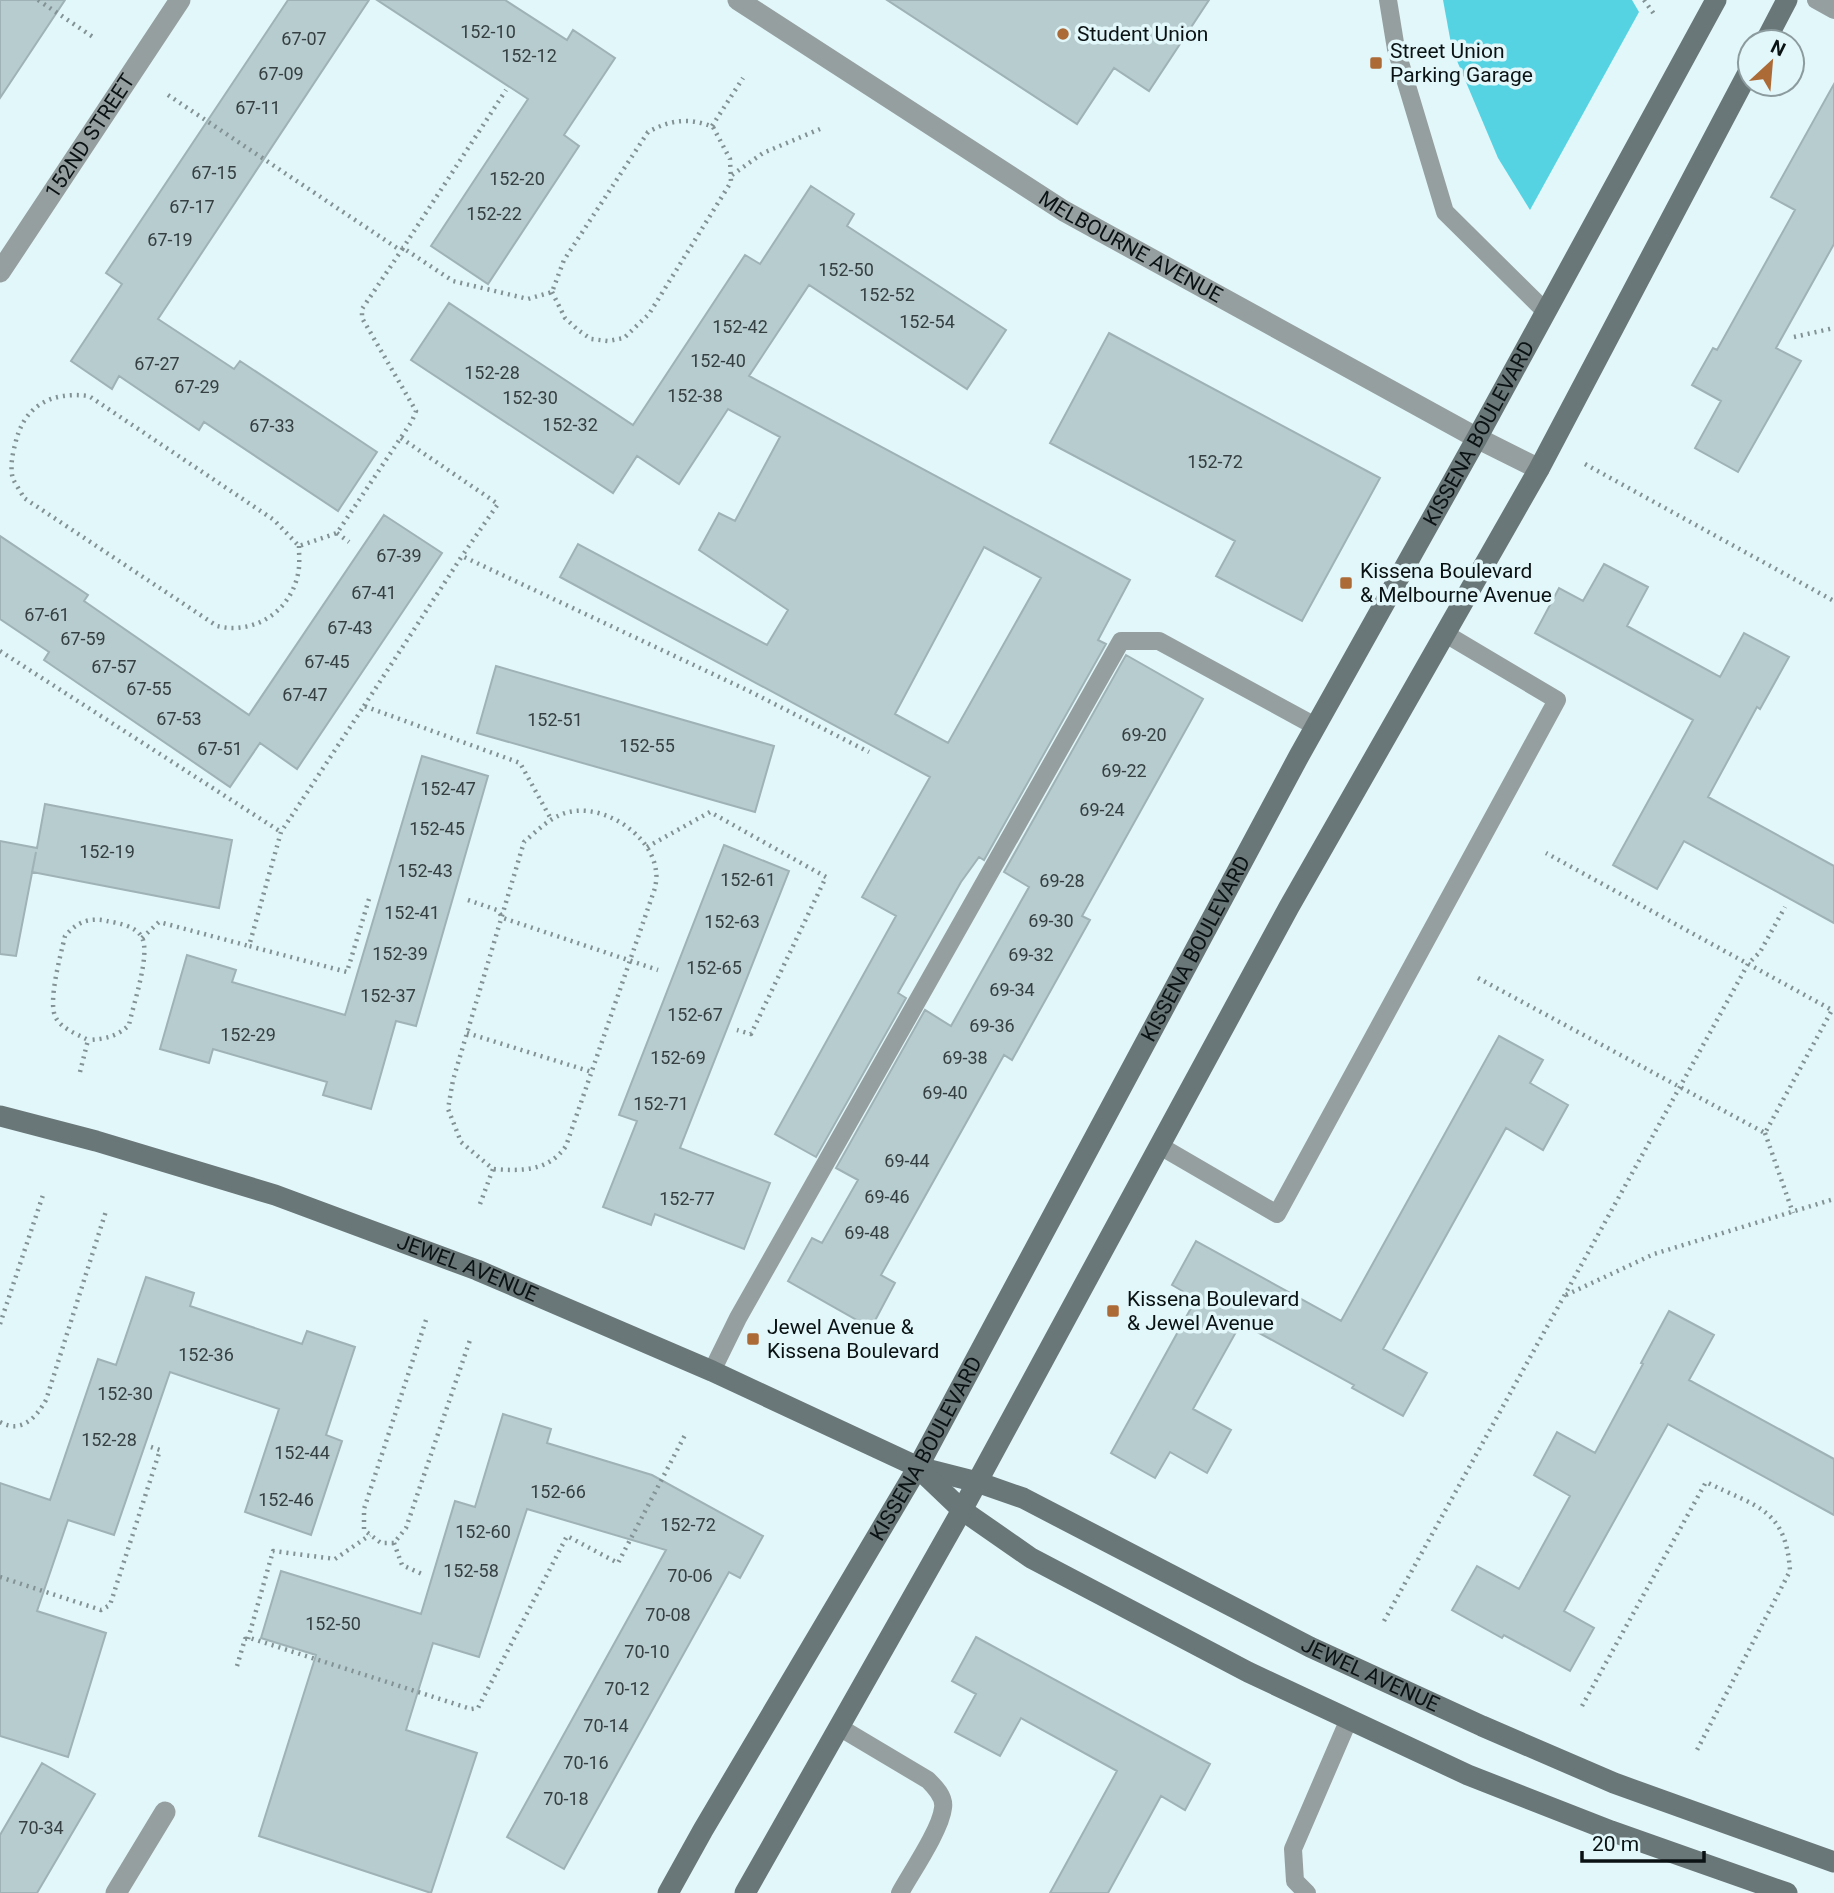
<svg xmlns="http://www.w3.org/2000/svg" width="1834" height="1893" font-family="Roboto,sans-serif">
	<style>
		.green { fill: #56d3e3 }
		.building { fill: #b7cccf; stroke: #9fb3b6; stroke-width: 2; fill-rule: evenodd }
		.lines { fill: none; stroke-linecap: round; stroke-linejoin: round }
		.path { stroke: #839294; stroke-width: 4.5; stroke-dasharray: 2 5; stroke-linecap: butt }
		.lane { stroke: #969fa0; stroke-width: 18 }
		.street { stroke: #969fa0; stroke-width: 21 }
		.secondary { stroke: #6a7779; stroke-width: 21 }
		.poi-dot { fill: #ac6a36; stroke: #e2f7fa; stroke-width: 2.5 }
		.labels { text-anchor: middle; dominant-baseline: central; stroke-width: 7; stroke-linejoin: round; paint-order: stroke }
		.number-label { font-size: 18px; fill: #364042 }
		.poi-label { font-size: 21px; fill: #0b1213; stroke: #e2f7fa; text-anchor: start }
		.street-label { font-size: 21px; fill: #0b1213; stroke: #e2f7fa }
	</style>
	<rect width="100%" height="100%" fill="#e2f7fa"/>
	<!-- green -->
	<path class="green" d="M1443,0H1632L1639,12L1530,210L1498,158L1452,49Z"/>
	<!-- building -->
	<path class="building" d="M0,0H65L0,98Z
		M288,0H369L158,319L234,369L240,361L377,452L338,511L204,422L199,430L119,376L112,389L71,361L122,284L106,273Z
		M377,0H505L567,40L573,30L615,58L564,135L579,146L488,284L431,246L528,99Z
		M887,0H1209L1149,91L1114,68L1077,124Z
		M1834,84V244L1776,348L1801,361L1738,472L1695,448L1721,401L1692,385L1713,348L1717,350L1795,210L1771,197Z
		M811,186L854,214L847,226L1006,330L967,389L809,285L749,376L1130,580L1098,640L1106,644L984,860L979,857L961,882L898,993L906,998L816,1157L775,1134L896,916L862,897L930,777L560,577L578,544L767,645L788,610L699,550L719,513L735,521L780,437L728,409L679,484L637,456L613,493L411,360L449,303L633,425L745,255L760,264ZM984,547L1041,578L948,743L895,714Z
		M1109,333L1380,478L1302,621L1216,576L1235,541L1050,443Z
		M384,515L442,553L297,769L260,743L230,787L44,660L49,652L0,619V536L88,595L84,601L249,715Z
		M1604,564L1648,587L1627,626L1720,677L1744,633L1789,657L1760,709L1757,707L1708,797L1834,866V923L1684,841L1657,889L1613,865L1693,720L1535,633L1559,588L1583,601Z
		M1126,655L1203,699L1082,916L1090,920L1012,1060L1004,1055L881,1275L895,1283L871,1328L788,1281L812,1238L822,1243L858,1180L836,1168L925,1010L951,1026L1029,887L1004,872Z
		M496,666L774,746L755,812L477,733Z
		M422,756L488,776L416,1026L396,1021L371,1109L323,1095L327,1082L213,1049L209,1063L160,1049L187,955L236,970L232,982L345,1015Z
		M45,804L232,840L219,908L32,872L36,852L16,956L0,954V841L37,848Z
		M724,845L789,871L680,1148L770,1183L744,1249L655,1214L651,1225L603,1207L637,1121L619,1115Z
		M1499,1036L1543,1060L1530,1083L1568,1105L1543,1150L1506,1128L1383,1349L1427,1373L1403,1416L1352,1388L1354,1385L1241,1323L1193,1409L1231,1430L1207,1473L1170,1452L1155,1478L1111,1453L1196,1299L1172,1285L1196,1241L1341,1321Z
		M146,1277L194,1293L190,1306L302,1344L307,1331L355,1347L326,1435L342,1441L311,1535L245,1512L279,1409L170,1372L114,1535L68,1520L37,1611L106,1633L68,1757L0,1736V1483L50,1500L98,1359L116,1365Z
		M1669,1311L1714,1335L1689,1380L1834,1459V1515L1668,1424L1564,1611L1594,1628L1570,1671L1504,1635L1502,1638L1452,1610L1477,1566L1519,1589L1570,1496L1534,1475L1557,1432L1595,1453L1643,1364L1641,1363Z
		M503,1414L551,1429L547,1443L652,1475L763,1536L740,1578L729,1572L564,1869L507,1837L666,1550L527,1509L479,1657L433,1643L406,1730L477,1753L431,1893L259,1836L316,1655L261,1638L281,1571L421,1614L455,1501L475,1507Z
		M976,1637L1210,1764L1185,1810L1161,1796L1108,1893H1050L1117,1771L1021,1718L1000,1756L955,1732L976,1694L952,1681Z
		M42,1763L95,1794L37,1893H0V1835Z"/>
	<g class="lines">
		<!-- path -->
		<path class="path" d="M38,0L96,39
			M1644,0L1654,14
			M168,95L397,248H403L506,90
			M712,126L743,78
			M732,175L763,153L820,129
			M1794,337L1834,328
			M401,438L498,504L462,556
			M1585,464L1834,601
			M337,533L349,542
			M299,546C299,555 300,566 298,574C290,612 254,635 217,626L24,498C21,492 16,485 13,479C10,469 12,455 15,445C23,406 51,391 89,396L274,520L299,546L337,533L412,421L416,411L362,318V309L403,248L453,281L528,299L552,292L564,260L648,132C670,120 689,117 713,127L730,159L731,182L649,314L624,338L608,341L591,339L578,330L565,318L552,292
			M0,651L281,832
			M364,706L462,556L749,691L869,752
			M647,847L710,812L826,877L751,1034L737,1030
			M369,899L347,972L249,946L281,832L364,706L520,763L551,819
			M468,900L497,910L503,918L658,970
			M142,938L159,922L249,946
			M1478,978L1765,1133L1832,1010L1546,853
			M467,1033L592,1072
			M80,1072L88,1040C77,1034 62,1029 56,1018C47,1003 61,954 65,936C77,922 89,917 107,921C118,923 135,926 141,936C152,951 133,1005 129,1025C117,1037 104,1039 88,1040
			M1765,1133L1793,1213
			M480,1204L493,1169L461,1142L448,1109L453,1080L524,842C539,829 554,813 575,811C608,807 652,836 656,871C657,876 656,883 655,888L566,1146C548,1172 521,1171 493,1169
			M1566,1295L1654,1254L1834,1199
			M426,1320L364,1509V1530L381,1543H394L406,1528L471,1337
			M0,1324L43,1195
			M0,1422C21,1434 36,1418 46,1400L106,1211
			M394,1543L402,1565L422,1574
			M0,1577L101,1610L110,1605L160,1450L151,1447
			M1384,1621L1748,964L1760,952L1785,907
			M248,1639L273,1551L335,1559L370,1535
			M237,1666L245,1639L250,1638L471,1709L478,1708L567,1536L618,1563L685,1435
			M1582,1706L1706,1482C1756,1507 1786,1508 1790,1571L1697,1750"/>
		<!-- lane -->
		<path class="lane" d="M1388,0L1396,49L1445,212L1545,311
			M1816,0L1834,10
			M1160,1146L1277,1214L1557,700L1444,633
			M712,1371L738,1318L1121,641H1159L1315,726
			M839,1727L928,1780C935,1787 945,1797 943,1808C941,1829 911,1873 900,1893
			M1307,1893L1295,1881L1293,1849L1349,1719"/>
		<!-- street -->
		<g class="street">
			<path id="s1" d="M738,0L1064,211L1477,438L1539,469"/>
			<path id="s2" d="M0,272L180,0"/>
			<path d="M116,1893L165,1812"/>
		</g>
		<!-- secondary -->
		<g class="secondary">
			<path d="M1765,42L1787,0"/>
			<path id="s3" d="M0,1116L96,1141L275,1195L477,1270L712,1371L918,1467L977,1482L1023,1498L1310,1647L1482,1726L1614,1783L1834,1862"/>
			<path d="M919,1469L962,1510L1031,1558L1248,1672L1468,1775L1611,1831L1787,1893"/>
			<path id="s4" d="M668,1893L703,1830L918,1467L1299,756L1477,438L1716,0"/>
			<path d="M745,1893L962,1510L1289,907L1539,469L1750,69"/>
		</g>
	</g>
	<!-- markers -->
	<g class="poi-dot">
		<circle cx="1063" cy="34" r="7"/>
		<rect x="1369" y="56" width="14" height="14" rx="3.5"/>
		<rect x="1339" y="576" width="14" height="14" rx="3.5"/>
		<rect x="1106" y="1304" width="14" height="14" rx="3.5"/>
		<rect x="746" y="1332" width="14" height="14" rx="3.5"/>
	</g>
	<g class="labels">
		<!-- number labels -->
		<g class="number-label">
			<text x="488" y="31">152-10</text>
			<text x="304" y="38">67-07</text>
			<text x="529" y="55">152-12</text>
			<text x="281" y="73">67-09</text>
			<text x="258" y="107">67-11</text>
			<text x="214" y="172">67-15</text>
			<text x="517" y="178">152-20</text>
			<text x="192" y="206">67-17</text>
			<text x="494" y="213">152-22</text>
			<text x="170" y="239">67-19</text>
			<text x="846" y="269">152-50</text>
			<text x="887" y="294">152-52</text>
			<text x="927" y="321">152-54</text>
			<text x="740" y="326">152-42</text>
			<text x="718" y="360">152-40</text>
			<text x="157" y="363">67-27</text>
			<text x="492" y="372">152-28</text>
			<text x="197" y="386">67-29</text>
			<text x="695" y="395">152-38</text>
			<text x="530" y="397">152-30</text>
			<text x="570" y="424">152-32</text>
			<text x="272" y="425">67-33</text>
			<text x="1215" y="461">152-72</text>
			<text x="399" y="555">67-39</text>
			<text x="374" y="592">67-41</text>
			<text x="47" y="614">67-61</text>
			<text x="350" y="627">67-43</text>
			<text x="83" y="638">67-59</text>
			<text x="327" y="661">67-45</text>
			<text x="114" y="666">67-57</text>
			<text x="149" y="688">67-55</text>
			<text x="305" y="694">67-47</text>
			<text x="179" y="718">67-53</text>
			<text x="555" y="719">152-51</text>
			<text x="1144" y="734">69-20</text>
			<text x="647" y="745">152-55</text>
			<text x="220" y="748">67-51</text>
			<text x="1124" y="770">69-22</text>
			<text x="448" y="788">152-47</text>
			<text x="1102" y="809">69-24</text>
			<text x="437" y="828">152-45</text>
			<text x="107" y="851">152-19</text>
			<text x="425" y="870">152-43</text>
			<text x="748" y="879">152-61</text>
			<text x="1062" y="880">69-28</text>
			<text x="412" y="912">152-41</text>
			<text x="1051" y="920">69-30</text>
			<text x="732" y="921">152-63</text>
			<text x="400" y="953">152-39</text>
			<text x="1031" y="954">69-32</text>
			<text x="714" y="967">152-65</text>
			<text x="1012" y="989">69-34</text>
			<text x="388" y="995">152-37</text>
			<text x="695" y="1014">152-67</text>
			<text x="992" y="1025">69-36</text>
			<text x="248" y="1034">152-29</text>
			<text x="678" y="1057">152-69</text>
			<text x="965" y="1057">69-38</text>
			<text x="945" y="1092">69-40</text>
			<text x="661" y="1103">152-71</text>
			<text x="907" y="1160">69-44</text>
			<text x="887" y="1196">69-46</text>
			<text x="687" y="1198">152-77</text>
			<text x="867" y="1232">69-48</text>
			<text x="206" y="1354">152-36</text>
			<text x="125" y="1393">152-30</text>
			<text x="109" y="1439">152-28</text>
			<text x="302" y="1452">152-44</text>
			<text x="558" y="1491">152-66</text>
			<text x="286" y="1499">152-46</text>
			<text x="688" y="1524">152-72</text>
			<text x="483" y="1531">152-60</text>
			<text x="471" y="1570">152-58</text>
			<text x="690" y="1575">70-06</text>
			<text x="668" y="1614">70-08</text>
			<text x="333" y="1623">152-50</text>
			<text x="647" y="1651">70-10</text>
			<text x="627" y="1688">70-12</text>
			<text x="606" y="1725">70-14</text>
			<text x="586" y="1762">70-16</text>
			<text x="566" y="1798">70-18</text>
			<text x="41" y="1827">70-34</text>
		</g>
		<!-- poi labels -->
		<g class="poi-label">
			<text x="1077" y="34">Student Union</text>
			<text x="1390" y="51">Street Union<tspan x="1390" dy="24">Parking Garage</tspan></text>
			<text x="1360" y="571">Kissena Boulevard<tspan x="1360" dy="24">&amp; Melbourne Avenue</tspan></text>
			<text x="1127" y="1299">Kissena Boulevard<tspan x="1127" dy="24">&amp; Jewel Avenue</tspan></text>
			<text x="767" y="1327">Jewel Avenue &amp;<tspan x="767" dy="24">Kissena Boulevard</tspan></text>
		</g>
		<!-- street labels -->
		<g class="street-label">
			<text stroke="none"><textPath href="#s2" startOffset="163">152ND STREET</textPath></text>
			<text stroke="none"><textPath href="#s1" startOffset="464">MELBOURNE AVENUE</textPath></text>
			<text stroke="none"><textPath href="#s4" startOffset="1670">KISSENA BOULEVARD</textPath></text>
			<text stroke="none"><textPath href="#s4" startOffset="1082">KISSENA BOULEVARD</textPath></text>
			<text stroke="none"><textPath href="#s3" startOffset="492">JEWEL AVENUE</textPath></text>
			<text stroke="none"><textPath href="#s4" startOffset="514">KISSENA BOULEVARD</textPath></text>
			<text stroke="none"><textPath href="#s3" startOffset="1484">JEWEL AVENUE</textPath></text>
		</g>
	</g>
	<!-- north arrow -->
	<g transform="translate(1771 63) rotate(26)"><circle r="33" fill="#e2f7fa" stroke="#8c9b9e" stroke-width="2"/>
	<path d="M0-5L12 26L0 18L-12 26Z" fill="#ac6a36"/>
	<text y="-10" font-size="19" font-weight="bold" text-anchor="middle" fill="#0b1213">N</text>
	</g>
	<!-- scale -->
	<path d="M1582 1851v10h122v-10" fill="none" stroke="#0b1213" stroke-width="3.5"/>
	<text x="1592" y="1851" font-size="21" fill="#0b1213" stroke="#e2f7fa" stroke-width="5" paint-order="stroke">20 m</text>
</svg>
